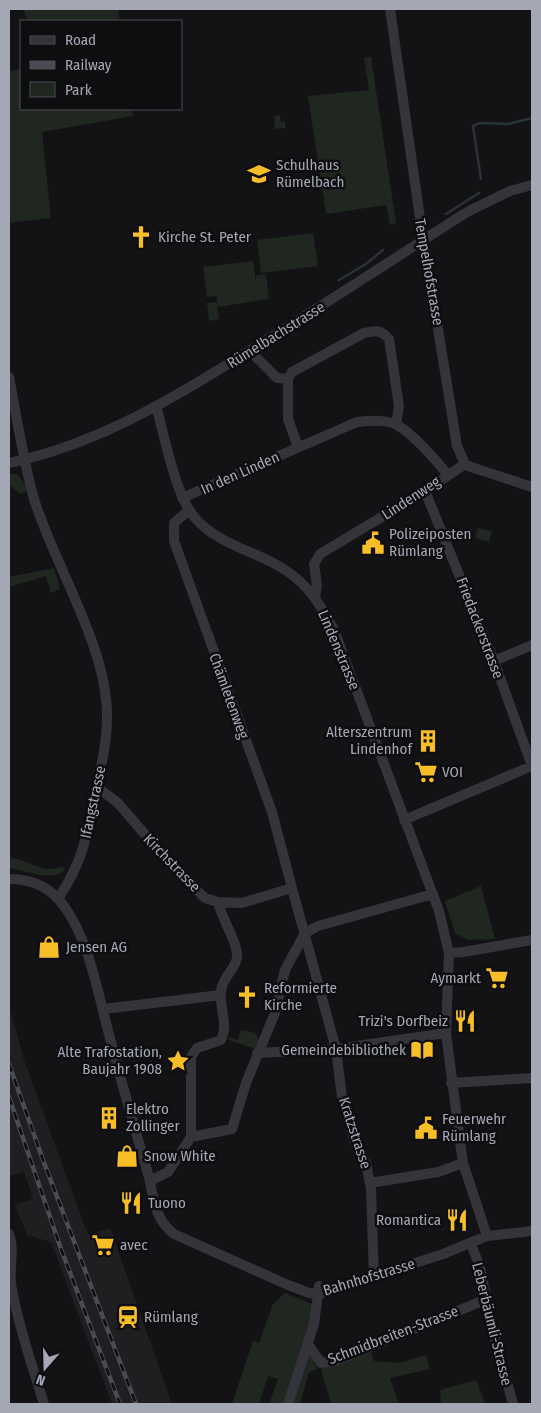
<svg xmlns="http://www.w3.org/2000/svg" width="541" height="1413" font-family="'Fira Sans Condensed',sans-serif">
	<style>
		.built { fill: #1f1f22 }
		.green { fill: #1f2720 }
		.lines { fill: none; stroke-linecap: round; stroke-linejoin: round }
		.stream { stroke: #293139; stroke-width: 2.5 }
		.minor { stroke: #34343a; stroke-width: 10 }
		.rail-casing { stroke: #4b4c53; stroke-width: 4.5 }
		.rail { stroke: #0e0e10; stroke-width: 2.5; stroke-dasharray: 8; stroke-linecap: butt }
		.labels { text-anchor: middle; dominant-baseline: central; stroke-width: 5; stroke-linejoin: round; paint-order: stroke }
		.poi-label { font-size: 15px; fill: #a4a8b5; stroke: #0e0e10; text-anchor: start }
		.street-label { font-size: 15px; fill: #a4a8b5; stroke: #0e0e10 }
	</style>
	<rect width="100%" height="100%" fill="#131315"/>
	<!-- built -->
	<path class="built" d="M9,1005L24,1060L88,1235L110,1228L172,1404H112L51,1242L27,1235L15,1205L33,1199L24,1172L9,1176Z"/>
	<!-- green -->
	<path class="green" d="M23,9H118L120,21H28Z
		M371,57L396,223L390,225L386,205L326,214L308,96L369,90L364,58Z
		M21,69V109H132L133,116L42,132L51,218L9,223V71Z
		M280,115L281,122L285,121V128L275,129L274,116Z
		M313,233L318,266L261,273L257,240Z
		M253,261L256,285V275L266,274L269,299L218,307L217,296L207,297L203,267Z
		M217,302L219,319L209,321L207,303Z
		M9,474H18L28,491L21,494L9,485Z
		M478,528L492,531L489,542L475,538Z
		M54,568L60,589L51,593L46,576L9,587V577Z
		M9,858C31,859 38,874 62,867L65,869C57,883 23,870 9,868Z
		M481,886L495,939L468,940L455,933L445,901Z
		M241,1030L256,1033L259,1042L256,1049L229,1040L228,1037L238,1040Z
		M285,1293L312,1304L311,1322L285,1404H269L278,1379L268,1376L259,1404H232L253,1341L259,1343L273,1304Z
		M371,1350L374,1361L399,1363L426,1355L430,1369L390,1378L399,1404H331L321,1369Z
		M309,1353L317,1369L309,1372L300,1404H293Z
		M476,1380L485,1404H441L440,1390Z"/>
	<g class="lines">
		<!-- stream -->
		<path class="stream" d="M481,179L473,126L480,123L508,124L532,118
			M446,214L479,193
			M339,280L366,264L383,250"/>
		<!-- minor -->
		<path class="minor" d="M390,9L420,218L457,446L465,464L471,467L532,487
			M250,351L277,378L288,379
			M9,377C17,418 23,460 34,499C55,567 108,647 107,718C107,744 100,771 95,796C86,839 83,861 58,899
			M156,406C165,437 175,495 195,518C222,549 266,552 296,578C313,592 324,611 334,630L439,911L449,953L446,1033L461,1149L463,1163L487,1236
			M298,447L288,419V379L292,372L364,333C376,330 381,330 389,339L399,406L396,424
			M9,463C100,444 183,393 260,344C330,301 398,256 467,212L510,191L532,185
			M425,491L494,661L532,766
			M182,498L357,422C369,421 386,419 397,425C412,433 437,461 448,475
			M189,510L174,523V541L272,812L292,888L336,1049L342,1097L354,1140L366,1163L371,1189L374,1277
			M315,598L317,585L314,564L320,554L425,491L465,464
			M494,661L532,645
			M97,787L118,803L172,866L205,898L218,902L242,903L292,888
			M404,820L532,766
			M9,879C28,879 46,885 59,900C89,934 99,999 111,1042C123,1089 137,1135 150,1181C154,1203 156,1220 174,1234L288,1285L309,1293L319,1294L443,1254L487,1236L532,1231
			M305,933L318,926L433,894
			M449,953L463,952L532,940
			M103,1009L221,995
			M257,1053L336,1049L446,1033
			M451,1083L532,1078
			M191,1137V1057L197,1048L221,1040C229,1024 219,1008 221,991C222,976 239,967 237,953C235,938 222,919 218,902
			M150,1181L168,1172L191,1137L232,1129L246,1083L275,1013L285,970L305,933
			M370,1183L438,1172L463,1163
			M9,1234C15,1248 9,1268 11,1284C18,1324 32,1365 44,1404
			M471,1244L480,1267L494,1336L513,1404
			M308,1344L321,1363L335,1361L487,1299
			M288,1404L314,1324L319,1286"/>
		<defs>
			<path id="rail" d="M9,1064L43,1160L136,1404
				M9,1097L61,1249L120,1404"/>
		</defs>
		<!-- rail casing -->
		<use href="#rail" class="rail-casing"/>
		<!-- rail -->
		<use href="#rail" class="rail"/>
	</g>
	<!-- icons -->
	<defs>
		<symbol id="school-bare" viewBox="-9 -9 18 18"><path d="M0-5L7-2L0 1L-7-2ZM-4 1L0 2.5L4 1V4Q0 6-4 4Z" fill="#f7be28" stroke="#0e0e10" stroke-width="2.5" paint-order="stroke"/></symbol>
		<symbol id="church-bare" viewBox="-9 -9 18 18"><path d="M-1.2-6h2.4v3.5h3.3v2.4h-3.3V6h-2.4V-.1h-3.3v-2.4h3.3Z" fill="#f7be28" stroke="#0e0e10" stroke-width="2.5" paint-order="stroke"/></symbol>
		<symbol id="civic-bare" viewBox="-9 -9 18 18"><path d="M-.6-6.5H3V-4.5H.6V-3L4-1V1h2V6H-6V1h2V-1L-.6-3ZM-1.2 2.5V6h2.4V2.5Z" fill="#f7be28" stroke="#0e0e10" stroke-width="2.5" paint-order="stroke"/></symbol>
		<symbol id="building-bare" viewBox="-9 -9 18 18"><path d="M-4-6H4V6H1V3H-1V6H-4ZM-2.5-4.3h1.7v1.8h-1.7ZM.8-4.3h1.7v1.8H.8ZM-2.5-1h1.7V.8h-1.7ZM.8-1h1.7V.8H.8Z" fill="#f7be28" stroke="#0e0e10" stroke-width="2.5" paint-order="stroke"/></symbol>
		<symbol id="supermarket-bare" viewBox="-9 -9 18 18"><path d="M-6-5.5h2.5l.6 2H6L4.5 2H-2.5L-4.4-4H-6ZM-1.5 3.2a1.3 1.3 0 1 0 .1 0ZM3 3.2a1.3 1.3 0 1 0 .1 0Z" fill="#f7be28" stroke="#0e0e10" stroke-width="2.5" paint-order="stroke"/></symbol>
		<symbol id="shop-bare" viewBox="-9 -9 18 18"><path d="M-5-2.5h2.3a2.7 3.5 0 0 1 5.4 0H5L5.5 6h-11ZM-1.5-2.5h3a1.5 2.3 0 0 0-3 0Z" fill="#f7be28" stroke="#0e0e10" stroke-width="2.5" paint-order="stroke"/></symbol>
		<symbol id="restaurant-bare" viewBox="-9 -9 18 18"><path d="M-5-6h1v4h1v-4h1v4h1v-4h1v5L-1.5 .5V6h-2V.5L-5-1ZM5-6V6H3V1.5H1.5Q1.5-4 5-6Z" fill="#f7be28" stroke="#0e0e10" stroke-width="2.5" paint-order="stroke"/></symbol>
		<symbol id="library-bare" viewBox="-9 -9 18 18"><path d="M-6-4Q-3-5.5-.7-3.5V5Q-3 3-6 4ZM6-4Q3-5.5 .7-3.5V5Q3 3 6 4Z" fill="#f7be28" stroke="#0e0e10" stroke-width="2.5" paint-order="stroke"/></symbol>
		<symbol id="sight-bare" viewBox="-9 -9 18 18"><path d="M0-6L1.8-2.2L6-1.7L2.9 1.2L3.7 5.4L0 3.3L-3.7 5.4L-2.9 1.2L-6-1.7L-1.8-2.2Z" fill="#f7be28" stroke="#0e0e10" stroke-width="2.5" paint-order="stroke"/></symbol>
		<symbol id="station-bare" viewBox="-9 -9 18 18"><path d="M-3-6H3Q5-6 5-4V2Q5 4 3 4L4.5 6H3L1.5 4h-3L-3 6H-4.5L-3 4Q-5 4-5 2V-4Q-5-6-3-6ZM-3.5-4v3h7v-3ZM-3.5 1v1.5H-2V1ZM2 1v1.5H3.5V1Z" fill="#f7be28" stroke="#0e0e10" stroke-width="2.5" paint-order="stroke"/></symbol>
	</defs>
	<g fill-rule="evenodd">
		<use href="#school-bare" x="243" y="158" width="32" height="32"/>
		<use href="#church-bare" x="125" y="221" width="32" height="32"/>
		<use href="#civic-bare" x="357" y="527" width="32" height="32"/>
		<use href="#building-bare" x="412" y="725" width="32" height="32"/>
		<use href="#supermarket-bare" x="410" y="756" width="32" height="32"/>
		<use href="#shop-bare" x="33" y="931" width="32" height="32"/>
		<use href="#supermarket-bare" x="481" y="962" width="32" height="32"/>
		<use href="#church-bare" x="231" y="981" width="32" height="32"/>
		<use href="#restaurant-bare" x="449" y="1005" width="32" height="32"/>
		<use href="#library-bare" x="406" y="1034" width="32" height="32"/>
		<use href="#sight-bare" x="162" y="1045" width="32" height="32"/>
		<use href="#building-bare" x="93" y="1102" width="32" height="32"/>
		<use href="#civic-bare" x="410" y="1112" width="32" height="32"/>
		<use href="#shop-bare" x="111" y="1140" width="32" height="32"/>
		<use href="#restaurant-bare" x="115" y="1187" width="32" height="32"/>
		<use href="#restaurant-bare" x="441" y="1204" width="32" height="32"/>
		<use href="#supermarket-bare" x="87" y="1229" width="32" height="32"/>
		<use href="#station-bare" x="112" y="1301" width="32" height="32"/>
	</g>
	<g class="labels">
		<!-- poi labels -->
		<g class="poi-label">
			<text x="276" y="165">Schulhaus<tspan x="276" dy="17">Rümelbach</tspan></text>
			<text x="158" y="237">Kirche St. Peter</text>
			<text x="389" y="534">Polizeiposten<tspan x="389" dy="17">Rümlang</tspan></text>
			<text x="412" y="732" text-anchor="end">Alterszentrum<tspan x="412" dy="17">Lindenhof</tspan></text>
			<text x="442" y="772">VOI</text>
			<text x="66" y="947">Jensen AG</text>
			<text x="481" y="978" text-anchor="end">Aymarkt</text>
			<text x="264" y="988">Reformierte<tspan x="264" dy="17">Kirche</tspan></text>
			<text x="448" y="1021" text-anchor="end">Trizi's Dorfbeiz</text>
			<text x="406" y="1050" text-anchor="end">Gemeindebibliothek</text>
			<text x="162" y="1052" text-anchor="end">Alte Trafostation,<tspan x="162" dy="17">Baujahr 1908</tspan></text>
			<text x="126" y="1109">Elektro<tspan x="126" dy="17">Zollinger</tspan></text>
			<text x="442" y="1119">Feuerwehr<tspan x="442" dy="17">Rümlang</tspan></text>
			<text x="144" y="1156">Snow White</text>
			<text x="148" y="1203">Tuono</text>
			<text x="441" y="1220" text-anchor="end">Romantica</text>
			<text x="120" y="1245">avec</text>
			<text x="144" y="1317">Rümlang</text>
		</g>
		<!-- street labels -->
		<g class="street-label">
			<text transform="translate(429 272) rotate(80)">Tempelhofstrasse</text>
			<text transform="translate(276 335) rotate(-32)">Rümelbachstrasse</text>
			<text transform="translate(240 473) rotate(-24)">In den Linden</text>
			<text transform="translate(411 498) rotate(-33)">Lindenweg</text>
			<text transform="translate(480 628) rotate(69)">Friedackerstrasse</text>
			<text transform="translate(339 650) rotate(67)">Lindenstrasse</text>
			<text transform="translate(229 696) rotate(70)">Chämletenweg</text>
			<text transform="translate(93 802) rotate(-78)">Ifangstrasse</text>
			<text transform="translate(172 863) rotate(46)">Kirchstrasse</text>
			<text transform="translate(355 1133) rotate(72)">Kratzstrasse</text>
			<text transform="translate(369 1277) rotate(-17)">Bahnhofstrasse</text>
			<text transform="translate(492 1324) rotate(76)">Leberbäumli-Strasse</text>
			<text transform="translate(393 1335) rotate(-21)">Schmidbreiten-Strasse</text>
		</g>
	</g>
	<!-- border -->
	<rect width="541" height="1413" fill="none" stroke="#a4a8b5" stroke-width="20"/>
	<!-- legend -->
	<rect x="20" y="20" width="162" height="90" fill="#0e0e10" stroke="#4a4c52"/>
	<rect x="30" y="36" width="25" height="8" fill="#34343a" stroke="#4a4c52"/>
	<text x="65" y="45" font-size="15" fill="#a4a8b5">Road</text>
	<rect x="30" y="61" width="25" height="8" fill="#4b4c53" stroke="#4a4c52"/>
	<text x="65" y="70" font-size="15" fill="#a4a8b5">Railway</text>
	<rect x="30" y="82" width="25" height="15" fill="#1f2720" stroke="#4a4c52"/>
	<text x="65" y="95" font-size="15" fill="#a4a8b5">Park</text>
	<!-- north arrow -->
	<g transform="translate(45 1368) rotate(200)" stroke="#0e0e10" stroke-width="4" paint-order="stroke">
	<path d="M0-4L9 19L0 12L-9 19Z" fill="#a4a8b5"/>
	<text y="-8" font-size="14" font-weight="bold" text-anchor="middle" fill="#a4a8b5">N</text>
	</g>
</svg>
